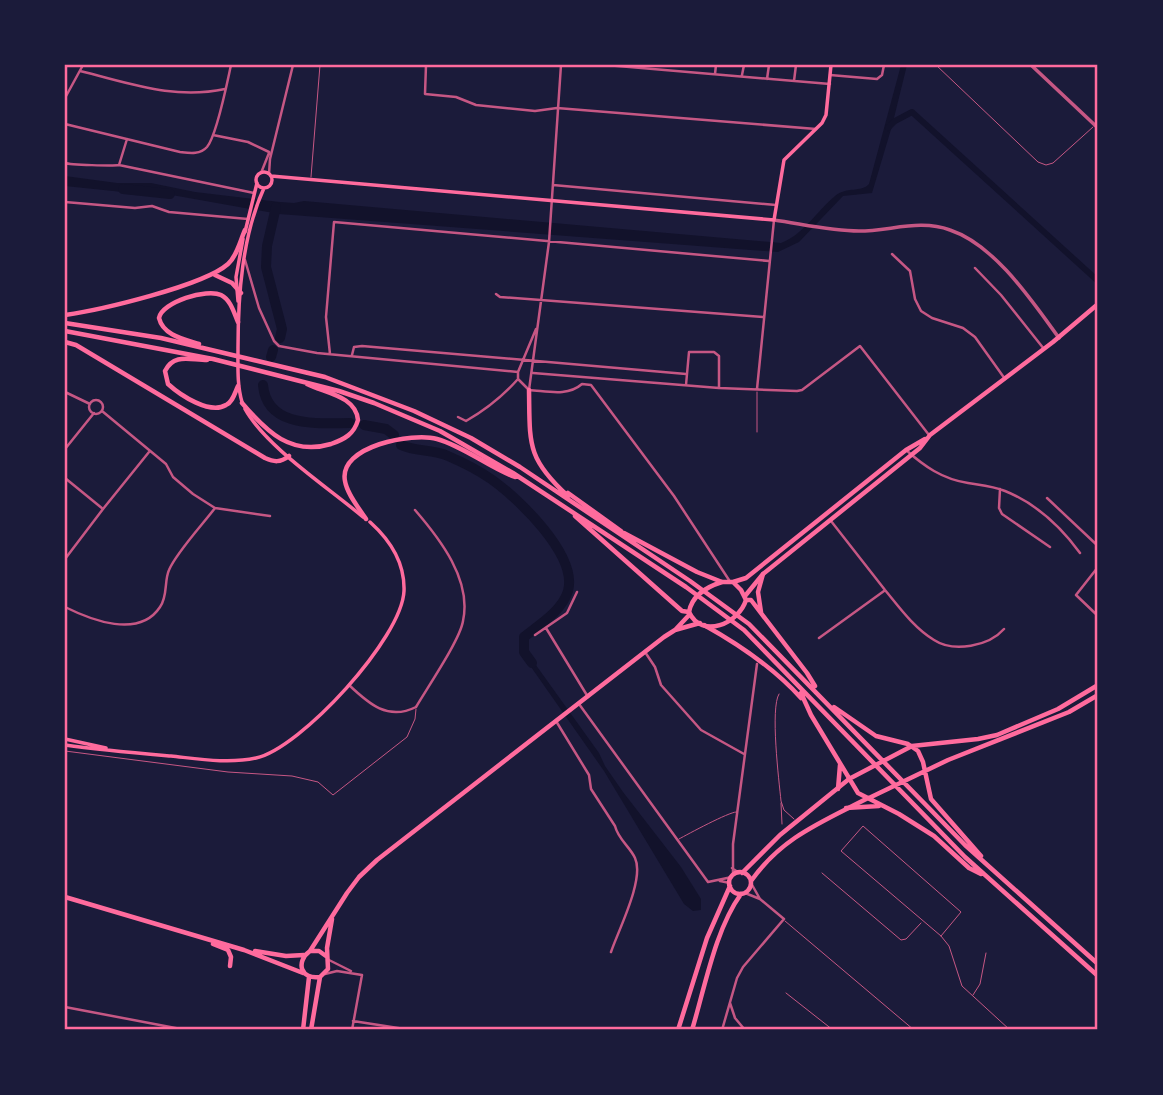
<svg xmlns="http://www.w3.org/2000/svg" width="1163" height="1095" font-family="'Open Sans',sans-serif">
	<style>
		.water { fill: #12122b }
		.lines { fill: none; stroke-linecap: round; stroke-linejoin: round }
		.canal { stroke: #12122b; stroke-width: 6 }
		.river { stroke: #12122b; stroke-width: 10 }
		.service { stroke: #c65784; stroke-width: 1 }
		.minor { stroke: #c65784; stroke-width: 2.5 }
		.tertiary { stroke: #c65784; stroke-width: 3.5 }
		.secondary { stroke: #ff6b9d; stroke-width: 3.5 }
		.primary { stroke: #ff6b9d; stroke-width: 4.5 }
		.trunk { stroke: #ff6b9d; stroke-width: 4.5 }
		.neatline { fill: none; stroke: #ff6b9d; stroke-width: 2.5 }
	</style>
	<rect width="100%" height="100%" fill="#1b1b3a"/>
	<!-- water -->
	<path class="water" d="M901,65H907L892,126L872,193L843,196L799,242L778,252L279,214L155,192L135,190L132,193L65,186V176L117,183H151L195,192L280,202L294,203L304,201L781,243C803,235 817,211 835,196C847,186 861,193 869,184Z
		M524,652L528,654L599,753L605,766L623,792L681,867L701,899V910L693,911L684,904L604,771L524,657Z"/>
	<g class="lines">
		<!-- canal -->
		<path class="canal" d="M888,128L895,121L912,112L1098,281"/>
		<!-- river -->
		<path class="river" d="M123,189L170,194
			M276,207L267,246L266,267L282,329L280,338
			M271,357L273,350
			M263,385C267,429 319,423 350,423
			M364,425L386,429L394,435
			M401,445C416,452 433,449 448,456C462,462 478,470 491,479C518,498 578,555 568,591C562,611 540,624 524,637V652L532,663"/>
		<!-- service -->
		<path class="service" d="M936,65L1038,162L1046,165L1053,163L1093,127
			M311,177L320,65
			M757,392V432
			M779,694C770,708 779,781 781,801L784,810L794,819
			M65,751L228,772L292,776L318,782L333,795L407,737L415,719L416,709
			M781,803L782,824
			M679,839C688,834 729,812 736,812
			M822,873L901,940L906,939L921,923
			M785,921L914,1030
			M941,936L961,912L863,826L841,851L941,936L949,946L962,986L1010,1030
			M786,993L833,1030
			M973,995L980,984L986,953"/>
		<!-- minor -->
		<path class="minor" d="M426,65L425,94L456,97L476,105L535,111L557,108L816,129
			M606,65L830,84
			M80,71C130,83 173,100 225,89
			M715,74L716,65
			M742,75L744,65
			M830,75L877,79L882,75L884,65
			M767,79L769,65
			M794,81L796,65
			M65,98L83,65
			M65,124L180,152C189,153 200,155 207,147C217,135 227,83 231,65
			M213,135L248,142L269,152
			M65,163C70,165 114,166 119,165L127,139
			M119,165L254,193
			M261,173L269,153
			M269,174L270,159L293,65
			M553,185L776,205
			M65,202L135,208L152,206L169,212L248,219
			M892,254L910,271L915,299L921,311L932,318L963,328L975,337L1005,379
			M245,260L259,308L274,341L279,346L317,353L518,372
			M975,268L1001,295L1044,349
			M496,294L500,297L763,317
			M330,354L326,317L334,222L769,261
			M352,355L354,347L362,346L686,374
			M533,373L719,388L797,391L802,390L860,346L929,435
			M518,379L528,389
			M686,385L689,352H714L719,356V388
			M757,389L774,220
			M529,390L549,242L561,65
			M529,390C547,391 567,397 582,384L591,385L674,496L729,580
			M65,392L90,404
			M89 407a7 7 0 1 1 14 0a7 7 0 1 1-14 0Z
			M102,411L166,464L173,477L193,494L215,508L270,516
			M458,417L466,421C487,409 502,397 518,379V372L536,329
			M65,449L94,413
			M906,450C924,466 942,479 968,483C980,485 993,486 1005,491C1035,503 1061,527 1080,553
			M65,478L103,509L149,452
			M1000,489L999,508L1002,514L1050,547
			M1047,498L1098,546
			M831,521C849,544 867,567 885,590C899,607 914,628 934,640C954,653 989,646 1004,629
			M65,559L103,509
			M1098,567L1076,595L1098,616
			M65,607C91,620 139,639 160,607C168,596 164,581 169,570C176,553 203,524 215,508
			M546,628L588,697
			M535,635L567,613L577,592
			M819,638L884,591
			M645,652L655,667L661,685L701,730L744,754
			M349,685C369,704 388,721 416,707C427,688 460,640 463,621C472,580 440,539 415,510
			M579,704L708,882L732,877
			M556,721L589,775L591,789L615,826C618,839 630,847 635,858C645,879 618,931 611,952
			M732,868L739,873
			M733,875V844L757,664
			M720,881L730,883
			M745,893L760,899
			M329,960L351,971
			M325,974L337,971L362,975L352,1030
			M730,1003L735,1018L745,1030
			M65,1007L186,1030
			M353,1021L411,1030
			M722,1030L737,978L743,967L784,919L760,899L751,883"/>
		<!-- tertiary -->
		<path class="tertiary" d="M1031,65L1098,128
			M774,220C802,224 831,231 859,231C890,231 920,219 950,230C995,245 1032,301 1059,338"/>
		<!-- secondary -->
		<path class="secondary" d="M256 180a8 8 0 1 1 16 0a8 8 0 1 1-16 0Z
			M271,176L774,220L784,160L822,123L826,115L831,65
			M245,232L257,183
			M238,301L236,277L243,239
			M242,402C237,385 238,367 238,348C238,296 242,236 264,188
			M245,409C266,447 329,488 363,517
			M65,739L106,748
			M65,745C100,750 136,753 171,756C199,759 229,764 256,758C301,748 402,638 404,591C405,563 390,540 370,522"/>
		<!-- primary -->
		<path class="primary" d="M722,582H733L741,590L746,600C739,623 702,640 689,612C692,595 706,587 722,582Z
			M733,582L746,578L906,450L925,439
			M745,596L763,574L920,448L930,435L1053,342L1098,304
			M676,629L690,614
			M729 883a11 11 0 1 1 22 0a11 11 0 1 1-22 0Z
			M742,873L780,835L849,779
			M751,881C782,837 822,822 868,798
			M65,897L244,950L303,973
			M332,919L327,948L328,969L320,977C301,980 295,962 310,951L347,893L359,877L377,860L664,637L675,630L700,623
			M213,944L228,950L231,957L230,966
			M255,951L286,956L304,955
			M310,951H319L326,956
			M303,1030L309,977
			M311,1030L320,977
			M678,1030L707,938L730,886
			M692,1030C705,987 715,930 741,894"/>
		<!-- trunk -->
		<path class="trunk" d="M215,275L232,283L241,293
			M65,315C100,310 203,286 228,264C237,256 240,241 245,230
			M65,323L161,338L325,377L414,411L471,438L520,467L690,581L749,624L965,845L1098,964
			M65,331L213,359L339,391L374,403L440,431L513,473L686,587L744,630L965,857L1098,976
			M65,342L76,345L265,458C274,462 280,463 289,456
			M199,344C183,339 163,335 159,318C162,302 207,288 221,295C231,300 234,313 238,322
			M207,360C190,360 174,353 165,371L168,384C180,395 210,415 226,405C233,402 235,392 238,386
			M529,390C530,443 526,458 568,496
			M242,403C267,432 291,456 331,444C345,439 354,434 358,420C356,396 325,393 307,384
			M568,493L621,531
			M575,516L682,611L689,612
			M366,519C359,508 347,494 345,481C338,446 413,432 437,439C465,447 488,467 515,477
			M624,533L697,572L722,582
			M746,600H751L807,673L815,686
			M761,612L758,592L763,574
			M704,625C740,645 773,667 801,698
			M801,693L811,715L858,793L899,814L934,836L969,868L981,874
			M834,707L876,736L908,744L918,751L923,762L931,799L981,856
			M849,779L912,746L978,739L997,735L1058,709L1098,685
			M838,789L840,765
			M869,798L948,760L1069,712L1098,695
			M846,808L879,806"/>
	</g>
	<!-- border -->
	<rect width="1163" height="1095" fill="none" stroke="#1b1b3a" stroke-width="133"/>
	<rect x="66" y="66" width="1030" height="962" class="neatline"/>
</svg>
